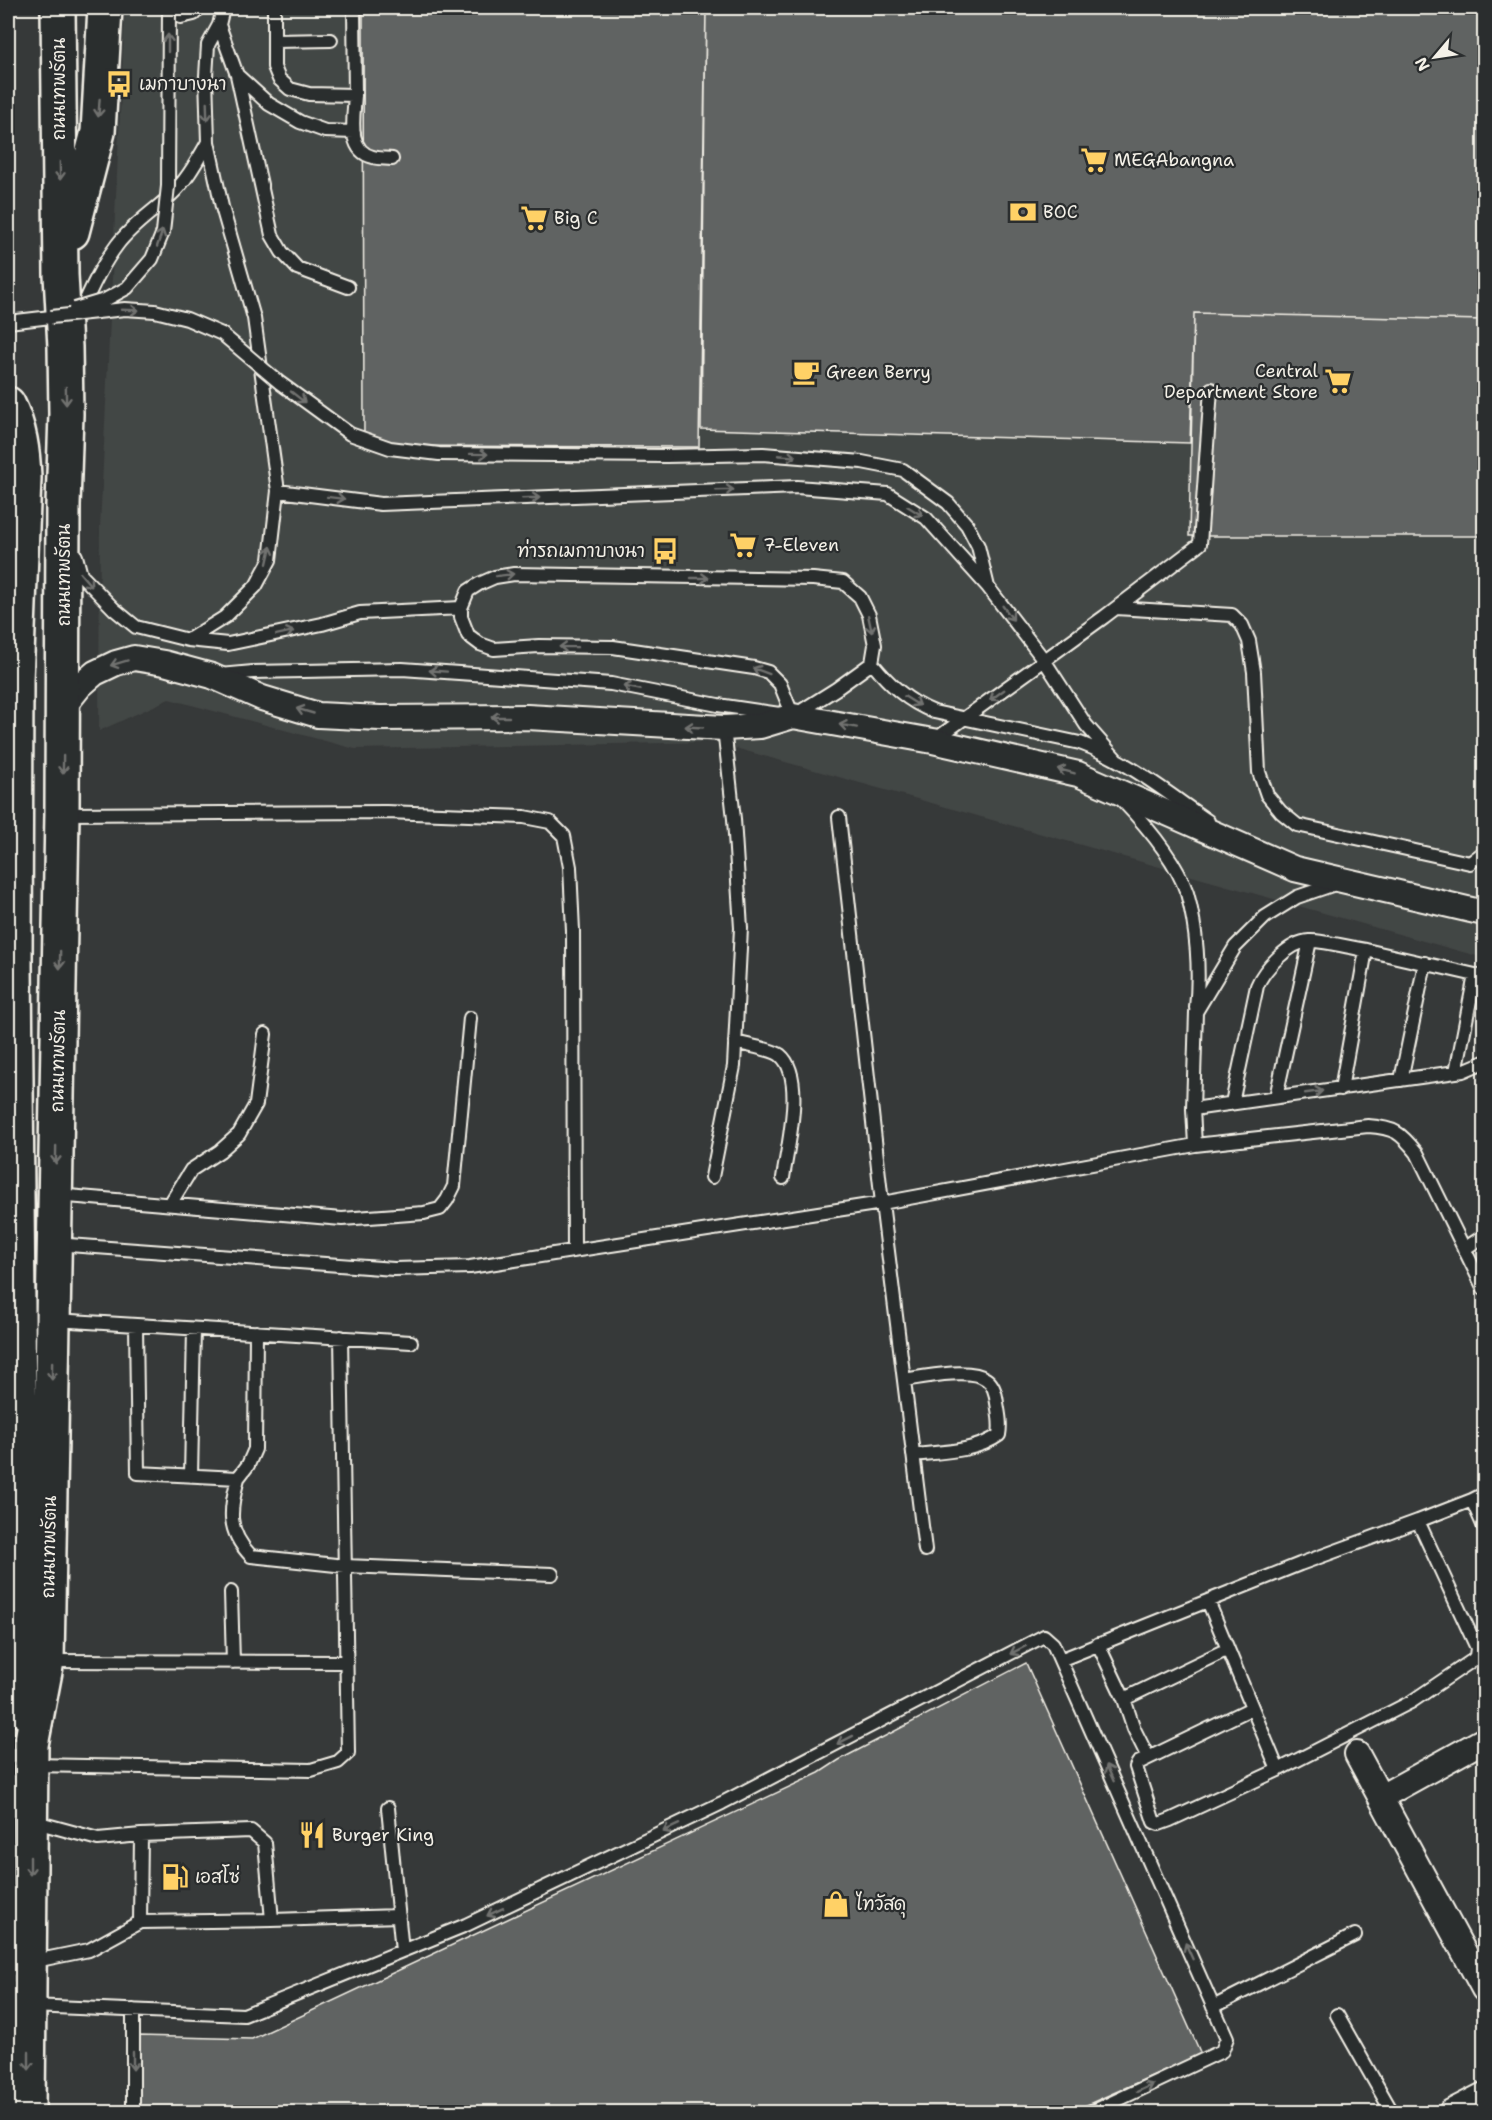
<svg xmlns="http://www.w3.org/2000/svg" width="1492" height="2120" font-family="'Shantell Sans','Playpen Sans Thai',sans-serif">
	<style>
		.built { fill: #434645 }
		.building { fill: #616362; stroke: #f4f1e8; stroke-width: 1.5 }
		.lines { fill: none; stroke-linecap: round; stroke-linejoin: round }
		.lane-casing { stroke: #f4f1e8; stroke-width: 16 }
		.street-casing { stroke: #f4f1e8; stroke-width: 28 }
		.secondary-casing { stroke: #f4f1e8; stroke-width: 38 }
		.lane { stroke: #2a2d2e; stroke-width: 12 }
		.street { stroke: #2a2d2e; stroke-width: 24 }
		.secondary { stroke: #2a2d2e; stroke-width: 33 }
		.lane-bridge-casing { stroke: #f4f1e8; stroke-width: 16; stroke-linecap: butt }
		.lane-bridge { stroke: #2a2d2e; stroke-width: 12 }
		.oneway { stroke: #71726f }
		.labels { text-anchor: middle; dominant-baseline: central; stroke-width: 4.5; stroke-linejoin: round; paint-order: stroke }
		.poi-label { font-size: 18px; fill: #f4f1e8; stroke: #2a2d2e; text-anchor: start }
		.street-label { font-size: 18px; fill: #f4f1e8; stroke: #2a2d2e }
	</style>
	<rect width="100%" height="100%" fill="#363939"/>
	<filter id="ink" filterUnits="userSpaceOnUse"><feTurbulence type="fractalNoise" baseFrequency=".0167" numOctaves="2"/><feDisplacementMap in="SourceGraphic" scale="12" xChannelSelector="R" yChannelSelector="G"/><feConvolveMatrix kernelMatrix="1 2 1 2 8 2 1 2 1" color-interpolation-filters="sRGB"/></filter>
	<g filter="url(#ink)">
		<!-- built -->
		<path class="built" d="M125,8H1484V958L714,742L355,749L169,699L99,731L100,527Z"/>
		<!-- building -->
		<path class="building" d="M363,8H706L699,447L364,446Z
			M706,8H1484V518H1482L1483,320L1194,313L1190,443L701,429Z
			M1194,313L1483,320V536H1189Z
			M1026,1663L1201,2054L1071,2112H139L140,2036L252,2039L819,1773L839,1760Z"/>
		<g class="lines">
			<defs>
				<path id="lane" d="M169,8L181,17L194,14L199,8
					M274,8V67L279,79L290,89L309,94L355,95C354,115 346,151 373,157C379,159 386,158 392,159
					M354,9L355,95
					M219,25L237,75L269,104L300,122L325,131L354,132
					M275,41L331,40
					M237,75L272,235L282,252L297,268L348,287
					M80,314C90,290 101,266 117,245C132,225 153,212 171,195C187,180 197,161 208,142
					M8,322L51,317
					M666,456L763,454L862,462L903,470L948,503L967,525L978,546L988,587L1044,660L1086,725L1116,759
					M278,491L381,504L797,487L888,494L926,518L988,587
					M76,556L81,575L114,609L136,627L188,640L228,644L322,624L360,613L461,608
					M1116,608L1232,615L1242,625L1249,641L1254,672L1259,772L1267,795L1281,812L1297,825L1470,863L1484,852
					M188,640L225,617L256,586L270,560L278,491L254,318L222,207L208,142L206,76L208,45L219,25L223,8
					M872,663C890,685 907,701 934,712L1080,743C1127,760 1167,793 1208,821
					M220,675L253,672L402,669L473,674L611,684L718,705L793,716L836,689L872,663L875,645L869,615L860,597L843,582L813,579L514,574L495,577L479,584L468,591L461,608V617L468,635L480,644L494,649L539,646L613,647L754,668L768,672L780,684L793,716
					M933,741L1104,617L1200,544L1211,389
					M1121,799C1145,824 1176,860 1187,893C1197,928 1200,972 1196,1008
					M64,814L386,812L524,817L550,822L564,836L570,867L573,931L574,1251
					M839,817L882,1203L925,1550
					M735,1042C745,1045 772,1049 780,1055C806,1076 787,1149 783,1178
					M1456,1072L1475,975
					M1401,1080L1425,963
					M1341,1089L1366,950L1484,977
					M1276,1097L1310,941
					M1232,1103L1257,986C1264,969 1289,942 1309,941C1323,940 1351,948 1366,950
					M1193,1109L1463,1071L1484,1062
					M1195,1145L1193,1109L1196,1012L1235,947L1265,917L1297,897L1338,883
					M712,1177L734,1066L741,928L734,819L724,728
					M56,1195L342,1219L424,1213L440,1209L447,1200L454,1186L470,1018
					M170,1204L191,1170L220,1151L239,1134L256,1104L265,1034
					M55,1244L394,1269L470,1267L882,1203L1195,1145L1368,1126C1395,1128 1400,1132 1417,1153L1484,1289
					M1464,1249L1484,1236
					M55,1320L411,1342
					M136,1325L138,1473L238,1478C230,1510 226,1530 251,1556L345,1566L552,1574
					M904,1380C923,1377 970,1367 986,1379C994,1384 996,1394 997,1403C999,1414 1001,1424 999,1435C976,1452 940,1452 913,1455
					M191,1476L194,1329
					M238,1478L248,1465L255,1449L256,1332
					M1484,1494L1472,1500L1484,1527
					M1418,1521L1472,1500
					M231,1592L233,1662
					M1208,1601L1278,1770
					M1098,1644L1124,1699
					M1060,1660L1300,1564L1418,1521L1477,1648L1476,1656L1473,1660L1411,1702L1278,1770L1170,1820L1159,1824L1154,1822L1136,1767L1138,1763L1252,1708
					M48,1661L347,1662
					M1148,1757L1134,1729L1124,1699L1228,1649
					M32,1765L311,1770L338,1762L348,1753L341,1337
					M388,1808L402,1951
					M272,1920L399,1916
					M140,1922L272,1920L265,1843L251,1831L141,1835
					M30,1962L89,1950L140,1922L141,1835L98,1839L32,1821
					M31,2006L244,2015L466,1925L722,1803L1044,1636L1053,1644L1227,2038L1222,2051L1092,2112
					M1213,2007L1355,1935
					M133,2010V2112
					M1337,2015L1392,2112"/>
				<path id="street" d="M64,706L80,686L95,673L116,663L134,658L164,663L212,676L262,698L318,715L380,718L527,717L724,728L760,726L793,716L933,741L1078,774L1295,869L1484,913
					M1357,1754L1484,1989
					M1381,1797L1484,1740
					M1451,2112L1484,2095"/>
				<path id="secondary" d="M72,232L98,132L105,8
					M8,404C20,428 23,451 24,478L16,680L15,966L21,1656L27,1713
					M28,2112L31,1745L47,1661L62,814L63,505L66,414L65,347L61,275L58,8"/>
			</defs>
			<!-- lane casing -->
			<use href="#lane" class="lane-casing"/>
			<!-- street casing -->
			<use href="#street" class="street-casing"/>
			<!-- secondary casing -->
			<use href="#secondary" class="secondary-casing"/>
			<!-- lane -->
			<use href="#lane" class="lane"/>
			<!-- street -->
			<use href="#street" class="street"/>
			<!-- secondary -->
			<use href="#secondary" class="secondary"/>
			<defs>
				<path id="lane-bridge" d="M75,309L105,300L127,288L152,259L163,232L168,186L169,8
					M51,317L125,309L155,311L187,319L222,334L280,383L350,434L390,448L439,454L666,456"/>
			</defs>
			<!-- lane-bridge casing -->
			<use href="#lane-bridge" class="lane-bridge-casing"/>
			<!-- lane-bridge -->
			<use href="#lane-bridge" class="lane-bridge"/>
		</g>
		<!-- one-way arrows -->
		<defs><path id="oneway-shaft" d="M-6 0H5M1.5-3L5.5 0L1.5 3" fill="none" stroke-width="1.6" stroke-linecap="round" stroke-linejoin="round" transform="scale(1.5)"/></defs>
		<g class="oneway">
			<use href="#oneway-shaft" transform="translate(168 43) rotate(-90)"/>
			<use href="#oneway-shaft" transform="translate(99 108) rotate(94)"/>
			<use href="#oneway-shaft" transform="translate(207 112) rotate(88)"/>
			<use href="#oneway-shaft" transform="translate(60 171) rotate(89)"/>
			<use href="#oneway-shaft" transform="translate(160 238) rotate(-71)"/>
			<use href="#oneway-shaft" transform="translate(130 310) rotate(2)"/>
			<use href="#oneway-shaft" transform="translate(66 396) rotate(89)"/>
			<use href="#oneway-shaft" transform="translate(298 397) rotate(38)"/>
			<use href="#oneway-shaft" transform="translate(479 454) rotate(1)"/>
			<use href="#oneway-shaft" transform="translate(787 456) rotate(5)"/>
			<use href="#oneway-shaft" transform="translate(725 490) rotate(-2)"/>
			<use href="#oneway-shaft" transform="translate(336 498) rotate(7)"/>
			<use href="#oneway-shaft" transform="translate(531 498) rotate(-2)"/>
			<use href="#oneway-shaft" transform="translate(915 511) rotate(32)"/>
			<use href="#oneway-shaft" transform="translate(269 555) rotate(-77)"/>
			<use href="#oneway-shaft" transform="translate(505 575) rotate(-7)"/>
			<use href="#oneway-shaft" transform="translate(700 578)"/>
			<use href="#oneway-shaft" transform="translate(86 580) rotate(50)"/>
			<use href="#oneway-shaft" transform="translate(1008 613) rotate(53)"/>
			<use href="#oneway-shaft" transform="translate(870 624) rotate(78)"/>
			<use href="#oneway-shaft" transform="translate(285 633) rotate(-12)"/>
			<use href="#oneway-shaft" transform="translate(568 647) rotate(-179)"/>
			<use href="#oneway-shaft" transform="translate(119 663) rotate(163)"/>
			<use href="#oneway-shaft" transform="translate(438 671) rotate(-176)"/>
			<use href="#oneway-shaft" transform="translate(761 671) rotate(-160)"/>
			<use href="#oneway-shaft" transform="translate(632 688) rotate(-169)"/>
			<use href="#oneway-shaft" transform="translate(997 695) rotate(144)"/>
			<use href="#oneway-shaft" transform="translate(912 701) rotate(32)"/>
			<use href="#oneway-shaft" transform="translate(305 711) rotate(-164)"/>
			<use href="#oneway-shaft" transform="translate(500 717) rotate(180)"/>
			<use href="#oneway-shaft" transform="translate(848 726) rotate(-170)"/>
			<use href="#oneway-shaft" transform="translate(694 727) rotate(-177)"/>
			<use href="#oneway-shaft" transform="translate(63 765) rotate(91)"/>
			<use href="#oneway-shaft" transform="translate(1066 771) rotate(-165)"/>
			<use href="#oneway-shaft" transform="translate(60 960) rotate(91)"/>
			<use href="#oneway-shaft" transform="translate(1314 1092) rotate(-8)"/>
			<use href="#oneway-shaft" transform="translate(56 1155) rotate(91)"/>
			<use href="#oneway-shaft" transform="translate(52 1371) rotate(91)"/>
			<use href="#oneway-shaft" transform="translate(1018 1650) rotate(153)"/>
			<use href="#oneway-shaft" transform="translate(845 1740) rotate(153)"/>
			<use href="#oneway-shaft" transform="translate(1110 1773) rotate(-114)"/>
			<use href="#oneway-shaft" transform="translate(671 1828) rotate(155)"/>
			<use href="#oneway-shaft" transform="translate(30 1866) rotate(90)"/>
			<use href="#oneway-shaft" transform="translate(495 1912) rotate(155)"/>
			<use href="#oneway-shaft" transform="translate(1189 1951) rotate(-114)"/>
			<use href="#oneway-shaft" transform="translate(29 2061) rotate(90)"/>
			<use href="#oneway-shaft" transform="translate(133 2061) rotate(90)"/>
			<use href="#oneway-shaft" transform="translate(1145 2088) rotate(-25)"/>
		</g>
	</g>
	<!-- icons -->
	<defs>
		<symbol id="bus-bare" viewBox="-9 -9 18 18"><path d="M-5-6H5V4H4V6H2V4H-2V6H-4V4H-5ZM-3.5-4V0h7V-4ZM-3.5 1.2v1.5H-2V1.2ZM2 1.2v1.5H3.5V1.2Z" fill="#ffd166" stroke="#2a2d2e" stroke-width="2.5" paint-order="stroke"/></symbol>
		<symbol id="supermarket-bare" viewBox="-9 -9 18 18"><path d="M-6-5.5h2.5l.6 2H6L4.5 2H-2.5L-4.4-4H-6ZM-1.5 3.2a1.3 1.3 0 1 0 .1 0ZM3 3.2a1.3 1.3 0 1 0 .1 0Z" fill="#ffd166" stroke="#2a2d2e" stroke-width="2.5" paint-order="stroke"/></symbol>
		<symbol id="bank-bare" viewBox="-9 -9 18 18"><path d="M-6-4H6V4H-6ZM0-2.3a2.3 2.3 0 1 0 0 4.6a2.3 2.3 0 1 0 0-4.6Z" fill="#ffd166" stroke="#2a2d2e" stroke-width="2.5" paint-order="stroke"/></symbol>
		<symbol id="cafe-bare" viewBox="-9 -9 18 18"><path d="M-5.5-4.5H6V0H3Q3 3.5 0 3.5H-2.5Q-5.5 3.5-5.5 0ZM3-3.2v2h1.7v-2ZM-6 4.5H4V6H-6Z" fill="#ffd166" stroke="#2a2d2e" stroke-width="2.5" paint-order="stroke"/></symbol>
		<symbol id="restaurant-bare" viewBox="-9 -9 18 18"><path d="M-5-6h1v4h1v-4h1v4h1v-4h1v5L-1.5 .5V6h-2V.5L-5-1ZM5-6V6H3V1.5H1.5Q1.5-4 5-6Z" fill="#ffd166" stroke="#2a2d2e" stroke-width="2.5" paint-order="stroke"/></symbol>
		<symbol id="fuel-bare" viewBox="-9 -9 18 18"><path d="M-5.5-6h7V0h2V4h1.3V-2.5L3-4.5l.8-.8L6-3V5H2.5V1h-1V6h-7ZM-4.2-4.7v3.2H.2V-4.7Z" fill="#ffd166" stroke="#2a2d2e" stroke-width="2.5" paint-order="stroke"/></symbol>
		<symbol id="shop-bare" viewBox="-9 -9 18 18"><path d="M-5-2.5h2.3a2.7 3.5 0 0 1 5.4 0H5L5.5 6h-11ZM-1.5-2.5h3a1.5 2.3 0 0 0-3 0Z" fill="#ffd166" stroke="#2a2d2e" stroke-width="2.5" paint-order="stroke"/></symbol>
	</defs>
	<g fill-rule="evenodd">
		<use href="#bus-bare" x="100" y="65" width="38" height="38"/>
		<use href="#supermarket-bare" x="1075" y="141" width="38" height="38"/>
		<use href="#bank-bare" x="1004" y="193" width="38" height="38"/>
		<use href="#supermarket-bare" x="515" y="199" width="38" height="38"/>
		<use href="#cafe-bare" x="787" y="353" width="38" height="38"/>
		<use href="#supermarket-bare" x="1319" y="362" width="38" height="38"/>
		<use href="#supermarket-bare" x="724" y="526" width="38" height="38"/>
		<use href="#bus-bare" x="646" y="532" width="38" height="38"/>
		<use href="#restaurant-bare" x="293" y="1816" width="38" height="38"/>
		<use href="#fuel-bare" x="156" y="1858" width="38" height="38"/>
		<use href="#shop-bare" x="817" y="1885" width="38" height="38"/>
	</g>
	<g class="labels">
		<!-- poi labels -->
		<g class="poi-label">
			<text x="139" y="84">เมกาบางนา</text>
			<text x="1114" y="160">MEGAbangna</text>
			<text x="1043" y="212">BOC</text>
			<text x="554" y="218">Big C</text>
			<text x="1318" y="371" text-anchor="end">Central<tspan x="1318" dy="21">Department Store</tspan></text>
			<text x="826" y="372">Green Berry</text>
			<text x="763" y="545">7-Eleven</text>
			<text x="645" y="551" text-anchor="end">ท่ารถเมกาบางนา</text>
			<text x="332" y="1835">Burger King</text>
			<text x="195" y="1877">เอสโซ่</text>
			<text x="856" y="1904">ไทวัสดุ</text>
		</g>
		<!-- street labels -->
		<g class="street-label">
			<text transform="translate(59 89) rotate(-90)">ถนนเทพรัตน</text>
			<text transform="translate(64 575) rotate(-90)">ถนนเทพรัตน</text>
			<text transform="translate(58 1061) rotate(-89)">ถนนเทพรัตน</text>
			<text transform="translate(49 1547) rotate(-89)">ถนนเทพรัตน</text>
		</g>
	</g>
	<!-- margin -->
	<rect width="1492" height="2120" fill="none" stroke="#2a2d2e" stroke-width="30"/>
	<rect x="15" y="15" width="1462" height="2090" fill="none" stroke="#f4f1e8" stroke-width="2" filter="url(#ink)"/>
	<!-- north arrow -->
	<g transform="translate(1435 57) rotate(241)" stroke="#2a2d2e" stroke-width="4.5" paint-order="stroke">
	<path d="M0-4.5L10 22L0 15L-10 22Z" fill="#f4f1e8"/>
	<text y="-9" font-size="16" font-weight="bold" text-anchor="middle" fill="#f4f1e8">N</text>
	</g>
</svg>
